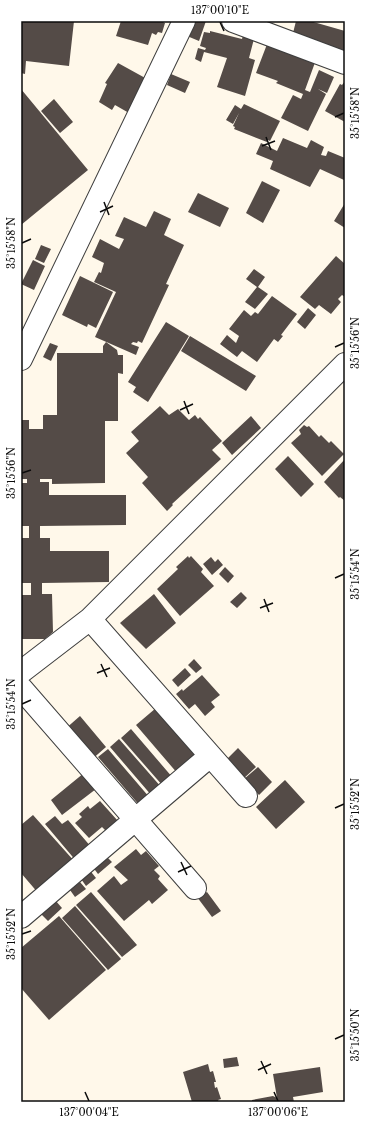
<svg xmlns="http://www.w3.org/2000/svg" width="366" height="1123" font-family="'Libre Baskerville',serif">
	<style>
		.building { fill: #544b47 }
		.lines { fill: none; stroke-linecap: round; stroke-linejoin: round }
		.minor-casing { stroke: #3e3e3e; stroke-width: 24 }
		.minor { stroke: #fff; stroke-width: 22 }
		.ticks { fill: none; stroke: #0b0b0b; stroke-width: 1.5 }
		.neatline { fill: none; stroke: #0b0b0b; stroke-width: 1.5 }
		.ticks-label { font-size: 10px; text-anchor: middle; fill: #0b0b0b }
	</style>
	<rect width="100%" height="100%" fill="#fff8ea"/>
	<!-- building -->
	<path class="building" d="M21,21H74L69,66L26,61L25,74L21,73Z
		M121,21H161L165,23L162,33L158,32L156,35L152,33L148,45L116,36Z
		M193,21H206L199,41L187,36Z
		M296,21H310L345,31V53L320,44V42L293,33Z
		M210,31L242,39L244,32L255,35L249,58L255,60L245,96L217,87L227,58L204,52L201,62L195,59L198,48L205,50L206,48L200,46L204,32L210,33Z
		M269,39L317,57L305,90L310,92L319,70L334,77L327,93L318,89L326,94L308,131L281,118L293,95L301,99L303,94L276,83L278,81L256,73Z
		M118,63L147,79L129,113L115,105L112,110L99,102L107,84L105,83Z
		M171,74L190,82L185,93L167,85Z
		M345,81V122L325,111L340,84L342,85Z
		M21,89L88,170L21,225Z
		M54,99L73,122L60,133L41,111Z
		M244,104L280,121L270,141L268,140L267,142L234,129L235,127L233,126L239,113L233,124L226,120L235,105L241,109Z
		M283,138L307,148L311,140L324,147L321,155L326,156L328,151L345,158L344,180L320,169L310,187L270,169L273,161L256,154L261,143L277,151Z
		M262,181L280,190L263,223L246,213Z
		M198,193L229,208L220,227L188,212Z
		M345,203V228L334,221Z
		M154,211L171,219L164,235L184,245L166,284L169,285L142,343L138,341L137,343L133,342L131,344L139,347L136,355L95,337L116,292L94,282L99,272L101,273L104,263L92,257L100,239L119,249L124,239L115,236L124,217L146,227Z
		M41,245L51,249L44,263L35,259Z
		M336,256L345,264V297L342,295L338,299L341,302L331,314L319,305L315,309L300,297Z
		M33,260L45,266L34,290L21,284Z
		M254,269L265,277L258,287L268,294L255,309L245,302L257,287L246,279Z
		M80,276L113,292L96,328L88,324L87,327L62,315Z
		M272,296L297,314L281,335L283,336L278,342L274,339L257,362L242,351L237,357L220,344L227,335L236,343L239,336L229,329L244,310L251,316L255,312L258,314Z
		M308,308L316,315L305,329L297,322Z
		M166,322L189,336L148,402L133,392L136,387L128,382Z
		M190,336L256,376L246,391L181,351Z
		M106,342L117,350L118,355H123V374L118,373V421H105V483L52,484V479H40V482H49V495H126V525L40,526V538H50V551H109V582L42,583V594H52L53,632L45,639H21L22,595H31V583H21V538H29V526H21V483H27V479H21V420H29V429H43V415H57V353H103V346Z
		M50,343L58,346L51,361L43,357Z
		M160,406L169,415L178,409L189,420L195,415L198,419L200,417L222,441L212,450L221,459L172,504L173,505L167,511L142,483L148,477L126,453L139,441L131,432Z
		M251,416L261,428L232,455L222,443Z
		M304,425L307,427L309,426L319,437L321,435L329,443L331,441L344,454L322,476L291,443L301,434L299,430Z
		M288,456L314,484L301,497L275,469Z
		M345,459V501L340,497L339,498L324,482Z
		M188,556L189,558L191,556L203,569L201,572L214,586L180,616L157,589L178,569L176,567Z
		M211,557L215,562L218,559L223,565L212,575L203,564Z
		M225,567L234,576L228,583L219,574Z
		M241,592L247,598L237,608L230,602Z
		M154,594L176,623L146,649L120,623Z
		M194,659L202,668L196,673L188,665Z
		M185,668L191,675L178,687L172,680Z
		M202,675L220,695L211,702L215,707L205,716L195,704L189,709L176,694L182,689L183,691Z
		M156,708L198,756L178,774L136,725Z
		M80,716L106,747L90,761L64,730Z
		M131,729L173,778L163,786L121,738Z
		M119,739L162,788L152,796L110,747Z
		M238,748L256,767L242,780L225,761Z
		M108,749L150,798L140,806L98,757Z
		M258,767L272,782L259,795L244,779Z
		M84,773L96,789L62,815L51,800Z
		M285,780L305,802L276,829L256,807Z
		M100,801L118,821L106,831L102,827L89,838L75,823L82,817L79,814L88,806L90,809Z
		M33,815L75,862L39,894L21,873V825Z
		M55,816L62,824L68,820L92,848L77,862L45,824Z
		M136,849L141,855L146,851L159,866L154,870L160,876L158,879L168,890L152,904L149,900L124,921L97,891L114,876L121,885L128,880L114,867Z
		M105,855L112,862L98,874L92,866Z
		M88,868L96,878L86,886L79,876Z
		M80,882L86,889L75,897L70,890Z
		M91,892L137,945L122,957L76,905Z
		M207,892L221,911L212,917L197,897Z
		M55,900L62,908L48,921L40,913Z
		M75,906L121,959L108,970L62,918Z
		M59,916L106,970L49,1020L21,988V948Z
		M237,1057L239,1066L224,1068L223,1059Z
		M208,1064L210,1072L213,1071L216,1082H214L215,1088L217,1087L221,1099L218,1100L219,1102H192L183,1072Z
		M320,1067L323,1092L293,1097L294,1102H252V1100L273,1096L277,1098L273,1074Z"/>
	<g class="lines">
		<defs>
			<path id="minor" d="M233,21L345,63
				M21,359L184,21
				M90,619L246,796
				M21,672L90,619L345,364
				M21,688L195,888
				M21,917L210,756"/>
		</defs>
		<!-- minor casing -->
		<use href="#minor" class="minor-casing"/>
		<!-- minor -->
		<use href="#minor" class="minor"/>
	</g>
	<!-- ticks -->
	<path class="ticks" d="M220,22L224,31M335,117L344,113M266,137L271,150M262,146L275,141M104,202L109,215M100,212L113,206M22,243L31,239M335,347L344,343M184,401L189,414M180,410L193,404M22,473L31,470M335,578L344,574M264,599L269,612M260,608L273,603M101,664L107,677M97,673L110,668M22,704L31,700M335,808L344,804M181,862L187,875M178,872L191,866M22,934L31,931M335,1039L344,1035M261,1061L267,1074M258,1070L271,1064M85,1092L89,1101M274,1092L278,1101"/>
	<!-- border -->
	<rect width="366" height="1123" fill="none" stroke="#ffffff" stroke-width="44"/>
	<rect x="22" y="22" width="322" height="1079" class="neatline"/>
	<g class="ticks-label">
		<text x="220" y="14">137°00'10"E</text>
		<text transform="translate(355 113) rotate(-90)" y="4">35°15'58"N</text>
		<text transform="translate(11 243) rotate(-90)" y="4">35°15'58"N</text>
		<text transform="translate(355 343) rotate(-90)" y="4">35°15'56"N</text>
		<text transform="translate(11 473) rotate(-90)" y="4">35°15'56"N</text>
		<text transform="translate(355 574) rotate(-90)" y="4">35°15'54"N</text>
		<text transform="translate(11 704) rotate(-90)" y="4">35°15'54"N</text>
		<text transform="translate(355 804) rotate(-90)" y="4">35°15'52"N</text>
		<text transform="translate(11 934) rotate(-90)" y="4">35°15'52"N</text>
		<text transform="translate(355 1035) rotate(-90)" y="4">35°15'50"N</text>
		<text x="89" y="1116">137°00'04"E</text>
		<text x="278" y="1116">137°00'06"E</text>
	</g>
</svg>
